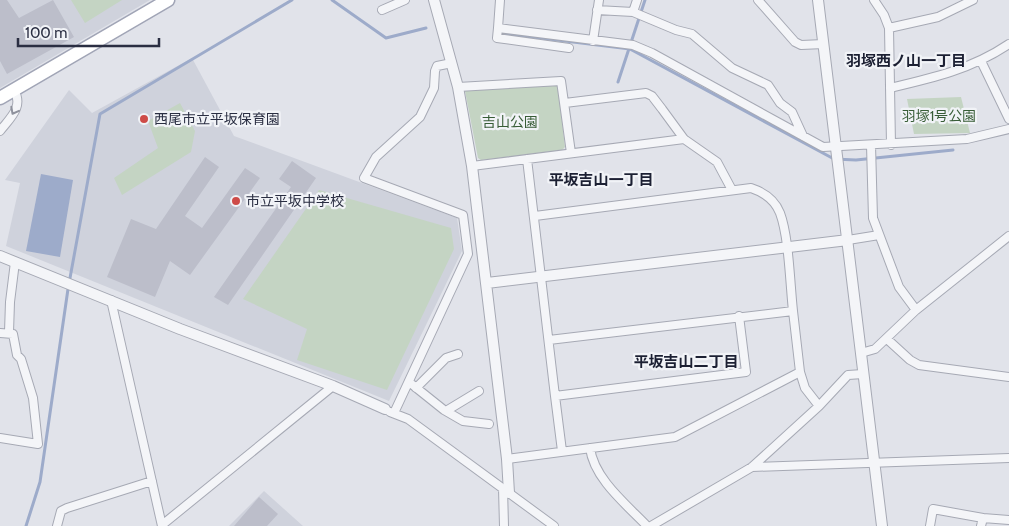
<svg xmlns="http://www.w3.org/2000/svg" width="1009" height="526" font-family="Cabin,'Noto Sans JP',sans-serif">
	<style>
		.built { fill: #cfd2dc }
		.green { fill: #c4d4c3 }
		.water { fill: #9dabca }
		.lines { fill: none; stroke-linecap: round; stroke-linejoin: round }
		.stream { stroke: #9dabca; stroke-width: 3 }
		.building { fill: #bcbeca }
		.minor-casing { stroke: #a6a9b4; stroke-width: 10 }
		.tertiary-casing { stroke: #a6a9b4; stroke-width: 12 }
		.primary-casing { stroke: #a1a5b6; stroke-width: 15 }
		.minor { stroke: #f4f5f8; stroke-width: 8 }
		.tertiary { stroke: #f4f5f8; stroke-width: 10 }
		.primary { stroke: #fff; stroke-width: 12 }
		.oneway { stroke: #8f929d }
		.poi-dot { fill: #ce4b48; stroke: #f1f3f7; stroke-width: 2 }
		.labels { text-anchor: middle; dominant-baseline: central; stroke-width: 4.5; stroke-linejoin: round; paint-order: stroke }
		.park-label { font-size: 14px; fill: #385d37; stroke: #f1f3f7 }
		.poi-label { font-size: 14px; fill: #2a2e42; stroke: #f1f3f7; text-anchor: start }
		.neighbourhood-label { font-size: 15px; font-weight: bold; fill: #1c2033; stroke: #f1f3f7 }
	</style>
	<rect width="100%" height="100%" fill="#e1e3ea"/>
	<!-- built -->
	<path class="built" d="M0,0H150L0,88Z
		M192,58L234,136L457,218L462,251L389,401L6,246L20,183L5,180L69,90L92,113Z
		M264,491L303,526H229Z"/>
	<!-- green -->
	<path class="green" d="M71,0H122L85,23Z
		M555,85L558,87L565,147L562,150L481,160L478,158L465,91L468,89Z
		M961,97L970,133L914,134L907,99Z
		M180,103L195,131L191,152L122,195L114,178L158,148L148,121Z
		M319,190L451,228L454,249L387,390L297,360L307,329L243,299Z"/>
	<!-- water -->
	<path class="water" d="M41,174L73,180L60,257L26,251Z"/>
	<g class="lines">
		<!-- stream -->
		<path class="stream" d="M332,0L386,38L426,28
			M500,33L630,49L834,159L856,160L953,150
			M618,82L645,0
			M26,526L40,482L68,289L100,114L292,0"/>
	</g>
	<!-- building -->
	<path class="building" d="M0,0H7L19,18L53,0L74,37L7,74L0,61Z
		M205,157L219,167L185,216L202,228L245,168L260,178L190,275L170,261L155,297L107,277L131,219L156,229Z
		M292,161L316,178L228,305L214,297L291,187L279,179Z
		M259,497L278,514L267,526H234Z"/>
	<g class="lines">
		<defs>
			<path id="minor" d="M500,0L498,28L633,45L652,53L823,147L967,139L1009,129
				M758,0L795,42L801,45L824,44
				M874,0L884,15L889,28L891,145
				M382,10L405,0
				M597,10L633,12L637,0
				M633,12L676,30L692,34L732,68L768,85L780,103L792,112L803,136
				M498,28L497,38L569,48
				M889,28L938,17L973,0
				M593,41L599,0
				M981,61L1009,119
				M458,87L561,81L571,153
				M890,88C933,78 972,69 1009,44
				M565,103L646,93L652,96L662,109L684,139L717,162L732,190
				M0,131C10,118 24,107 14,90
				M871,145L873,218L899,287L916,310
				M527,159L555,396L746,372L739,316
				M472,166L684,139
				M535,216L751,188C763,192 775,200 780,213C789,237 790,284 793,311L549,340
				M848,240L879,235
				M111,300L162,526
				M9,332L10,302L15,262
				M0,333L13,334L17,355L21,359L33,398L38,444L0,438
				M887,339L910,360L919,365L1009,377
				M861,353L875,349L916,310L1009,236
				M800,372L805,388L819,406
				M409,382L444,410L463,421L489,424
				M416,388L446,358L458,354
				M555,396L562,451
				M446,411L479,391
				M390,412L408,419L554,526
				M394,413L468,254L463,215L364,178L376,157L420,117L434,88L435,71L437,66L452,63
				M590,448C594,479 627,505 647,526
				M507,459L675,437L800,372L793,311
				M752,467L1009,458
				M503,488L504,526
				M983,518L1009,520
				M162,525L333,386
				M57,526L61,511L67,508L152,481
				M651,526L752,467L819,406L848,375L863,374
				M930,526L933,509L983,518L981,526"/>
			<path id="tertiary" d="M434,0L458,87L472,166L507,459L509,493
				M818,0L882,526
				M0,256L180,329L333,386L385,409
				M487,283L848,240"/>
			<path id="primary" d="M0,98L168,0"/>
		</defs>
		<!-- minor casing -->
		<use href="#minor" class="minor-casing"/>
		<!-- tertiary casing -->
		<use href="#tertiary" class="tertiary-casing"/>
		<!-- primary casing -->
		<use href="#primary" class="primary-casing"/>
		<!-- minor -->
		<use href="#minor" class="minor"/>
		<!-- tertiary -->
		<use href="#tertiary" class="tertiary"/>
		<!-- primary -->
		<use href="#primary" class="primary"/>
	</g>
	<!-- one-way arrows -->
	<defs><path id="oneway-chevron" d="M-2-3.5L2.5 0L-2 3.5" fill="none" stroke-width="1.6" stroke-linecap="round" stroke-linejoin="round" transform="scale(1.25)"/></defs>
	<use class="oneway" href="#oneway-chevron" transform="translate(14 111) rotate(118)"/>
	<!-- markers -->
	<g class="poi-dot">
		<circle cx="144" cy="119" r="5"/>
		<circle cx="236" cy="201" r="5"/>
	</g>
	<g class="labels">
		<!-- park labels -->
		<g class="park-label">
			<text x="939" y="116">羽塚1号公園</text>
			<text x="510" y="122">吉山公園</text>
		</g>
		<!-- poi labels -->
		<g class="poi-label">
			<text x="154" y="119">西尾市立平坂保育園</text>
			<text x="246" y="201">市立平坂中学校</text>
		</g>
		<!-- neighbourhood labels -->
		<g class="neighbourhood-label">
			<text x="906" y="61">羽塚西ノ山一丁目</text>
			<text x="601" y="180">平坂吉山一丁目</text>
			<text x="686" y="362">平坂吉山二丁目</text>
		</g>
	</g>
	<!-- scale -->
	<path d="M18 38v8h141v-8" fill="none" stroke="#2a2e42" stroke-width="2.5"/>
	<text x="25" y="38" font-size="15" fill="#2a2e42" stroke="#f1f3f7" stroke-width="4" paint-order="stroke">100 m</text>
</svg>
